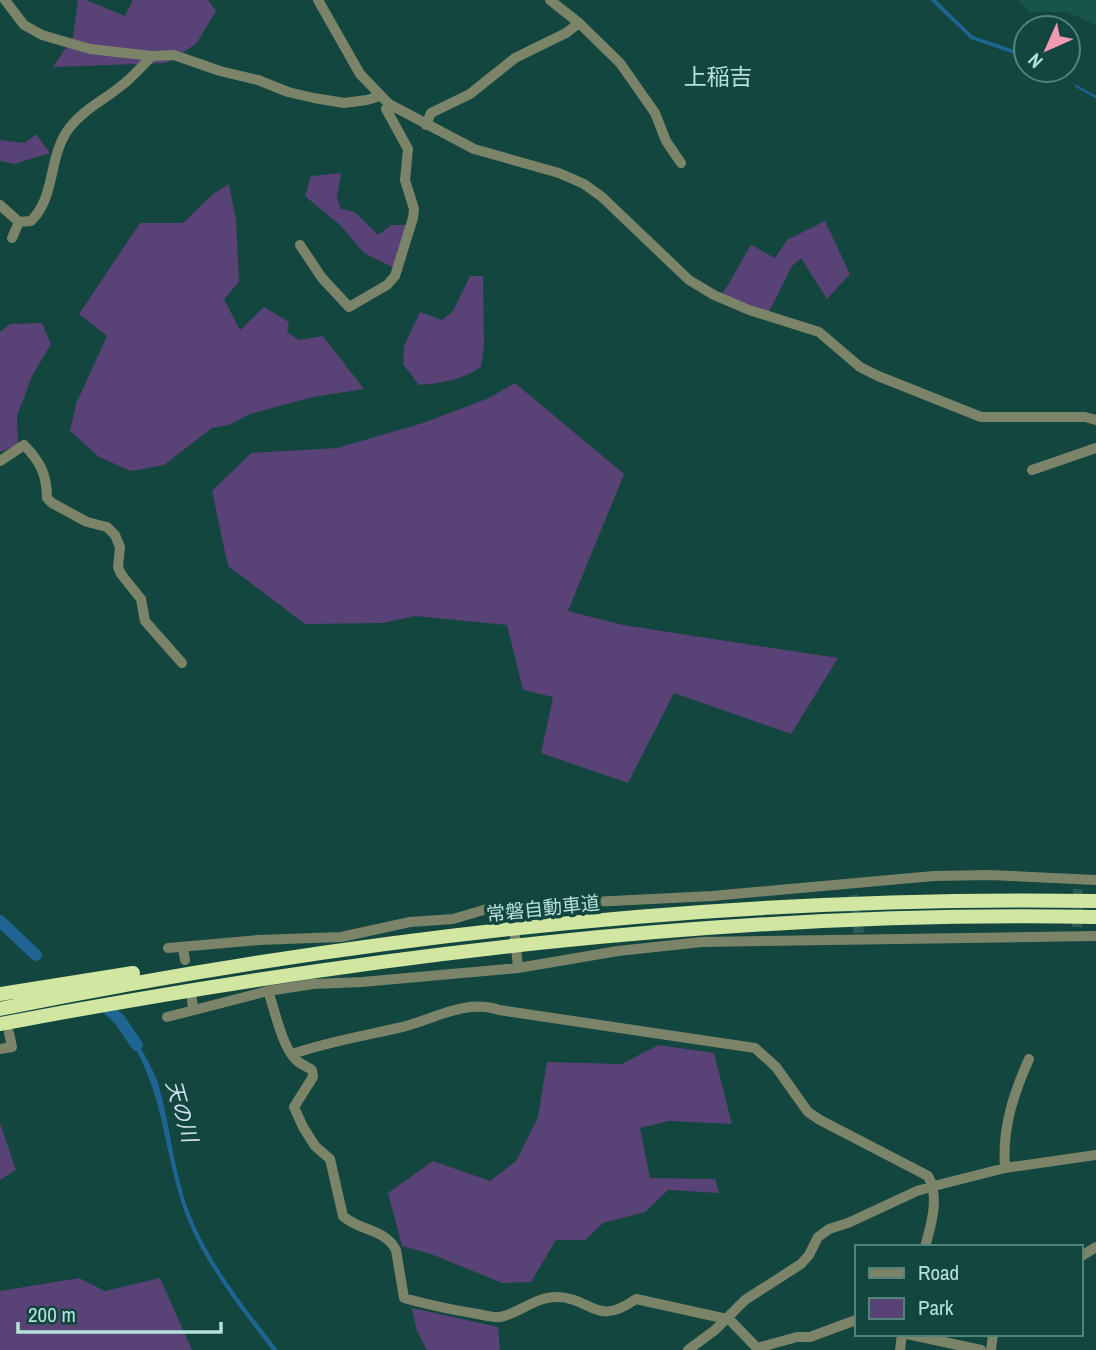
<svg xmlns="http://www.w3.org/2000/svg" width="1096" height="1350" font-family="'Archivo Narrow','Noto Sans JP',sans-serif">
	<style>
		.built { fill: #17544c }
		.green { fill: #584276 }
		.water { fill: #1f6492 }
		.lines { fill: none; stroke-linecap: round; stroke-linejoin: round }
		.stream { stroke: #1f6492; stroke-width: 2 }
		.river { stroke: #1f6492; stroke-width: 12 }
		.minor-tunnel { stroke: #2a5d56; stroke-width: 10; stroke-dasharray: 10 5; stroke-linecap: butt }
		.minor { stroke: #7b8469; stroke-width: 10 }
		.highway { stroke: #d0e6a1; stroke-width: 14 }
		.labels { text-anchor: middle; dominant-baseline: central; stroke-width: 7; stroke-linejoin: round; paint-order: stroke }
		.street-label { font-size: 19px; fill: #b5e1d8; stroke: #12463f }
		.water-label { font-size: 21px; font-style: italic; fill: #d1e2ef; stroke: #12463f }
		.quarter-label { font-size: 23px; fill: #b5e1d8; stroke: #12463f }
	</style>
	<rect width="100%" height="100%" fill="#12463f"/>
	<!-- built -->
	<path class="built" d="M1017,0H1096V25L1066,12H1030Z"/>
	<!-- green -->
	<path class="green" d="M78,0H86L125,16L133,0H208L216,11L196,44L166,63L53,67L73,37Z
		M36,134L50,153L14,164L0,161V140L25,143Z
		M341,173L337,198L341,209L355,212L378,235L391,225H411L402,272L364,253L340,225L305,196L311,176Z
		M229,184L236,220L239,282L224,299L240,330L264,307L289,322L287,332L299,340L323,336L364,389L313,397L250,414L229,425L212,428L164,465L138,470L131,471L99,457L70,431L76,404L107,336L79,314L140,223H183L213,194Z
		M825,221L850,274L827,299L801,258L792,266L768,314L722,295L751,245L775,258L787,240Z
		M470,276H483L484,345L481,367C462,380 442,383 419,385L403,364L404,346L420,312L442,320L453,311Z
		M42,323L51,344L32,376L17,416L18,445L0,452V332L10,324Z
		M515,383L624,474L568,611L623,625L838,658L791,734L674,693L628,783L541,753L553,697L523,690L507,625L415,616L383,623L305,624L228,566L212,491L251,453L337,448L423,423L489,398Z
		M658,1045L714,1053L732,1124L669,1121L640,1128L650,1178L715,1179L719,1193L668,1190L645,1212L603,1223L585,1240H556L531,1282L502,1283L431,1254L402,1246L388,1193L433,1161L490,1181L516,1161L538,1117L547,1062L622,1064Z
		M0,1123L16,1170L0,1180Z
		M79,1278L105,1291L160,1278L192,1350H0V1291Z
		M412,1308L498,1327L500,1350H427L417,1331Z"/>
	<!-- water -->
	<path class="water" d="M930,0H936L973,36L1026,54V58L971,39Z
		M130,1031C141,1047 151,1065 158,1083C169,1119 172,1158 183,1194C200,1252 241,1303 278,1350H272C239,1307 203,1262 184,1210C162,1146 165,1092 126,1033Z"/>
	<g class="lines">
		<!-- stream -->
		<path class="stream" d="M1076,86L1096,97"/>
		<!-- river -->
		<path class="river" d="M0,921L36,955
			M106,1007L119,1019L137,1045"/>
		<!-- minor-tunnel -->
		<path class="minor-tunnel" d="M853,895L859,933
			M1077,927L1078,889"/>
		<!-- minor -->
		<path class="minor" d="M5,0L24,25L42,35L90,49L152,56L174,55L220,71L258,80L288,92L314,98L344,103L367,100L380,96
			M318,0L360,74L389,104L474,149L559,173L584,184L602,197L689,280L714,295L749,310L819,332L860,367L878,376L981,417H1085L1096,420
			M550,0L579,23L620,63L655,113L666,141L681,163
			M426,125L431,113L470,94L515,58L566,33L579,23
			M0,205L19,222L31,221C57,195 47,157 70,127C83,110 104,100 121,86C132,78 142,66 152,56
			M12,238L19,222
			M300,245L322,278L349,307L387,285L395,276L413,218L414,209L405,180L408,149L386,109L389,104
			M0,461L24,445C40,461 47,475 47,498L52,503L87,522L107,527L115,535L120,547L118,567L121,574L141,599L145,621L182,663
			M1032,470L1096,448
			M512,906L518,968
			M168,948L258,940L341,937L410,922L453,919L487,909L512,906L712,896L934,876L989,875L1096,880
			M183,948L185,960
			M268,991C275,1010 282,1048 297,1061C302,1065 308,1067 312,1070L313,1077L294,1107L303,1127L315,1146L330,1159L343,1216C359,1231 384,1228 396,1250L404,1298C429,1305 453,1310 478,1314C484,1315 494,1318 500,1317C518,1314 535,1297 556,1297C592,1297 595,1328 636,1299L727,1319
			M192,999L193,1010
			M167,1017L268,991L313,984L362,982L518,968L618,951L702,942L1096,936
			M0,1049L12,1047L9,1033
			M292,1054C327,1042 362,1036 398,1028C431,1021 465,998 499,1010L755,1048L776,1067L808,1112L820,1120L928,1176C940,1197 931,1225 925,1247
			M1005,1168C1002,1129 1013,1095 1029,1059
			M1080,1257L1096,1247
			M728,1318L757,1348L797,1337H810L856,1320
			M907,1334L981,1350
			M688,1350L715,1330L745,1300L801,1264L809,1255L818,1237L829,1229L848,1223L917,1191L934,1186L1005,1168L1096,1155
			M900,1350L902,1334
			M991,1350L993,1334"/>
		<!-- highway -->
		<path class="highway" d="M0,994L133,973
			M0,1009C360,936 729,895 1096,901
			M0,1024C361,956 728,910 1096,917"/>
	</g>
	<g class="labels">
		<!-- street labels -->
		<g class="street-label">
			<text transform="translate(543 908) rotate(-6)">常磐自動車道</text>
		</g>
		<!-- water labels -->
		<g class="water-label">
			<text transform="translate(182 1111) rotate(74)">天の川</text>
		</g>
		<!-- quarter labels -->
		<g class="quarter-label">
			<text x="718" y="76">上稲吉</text>
		</g>
	</g>
	<!-- legend -->
	<rect x="855" y="1245" width="228" height="91" fill="#12463f" stroke="#53847c" stroke-width="2"/>
	<rect x="869" y="1268" width="35" height="10" fill="#7b8469" stroke="#53847c" stroke-width="2"/>
	<text x="918" y="1280" font-size="21" fill="#b5e1d8">Road</text>
	<rect x="869" y="1298" width="35" height="21" fill="#584276" stroke="#53847c" stroke-width="2"/>
	<text x="918" y="1315" font-size="21" fill="#b5e1d8">Park</text>
	<!-- north arrow -->
	<g transform="translate(1047 49) rotate(225)"><circle r="33" fill="#12463f" stroke="#53847c" stroke-width="2"/>
	<path d="M0-5L12 26L0 18L-12 26Z" fill="#f19ab1"/>
	<text y="-10" font-size="19" font-weight="bold" text-anchor="middle" fill="#b5e1d8">N</text>
	</g>
	<!-- scale -->
	<path d="M18 1322v10h203v-10" fill="none" stroke="#b5e1d8" stroke-width="3.5"/>
	<text x="28" y="1322" font-size="21" fill="#b5e1d8" stroke="#12463f" stroke-width="5" paint-order="stroke">200 m</text>
</svg>
